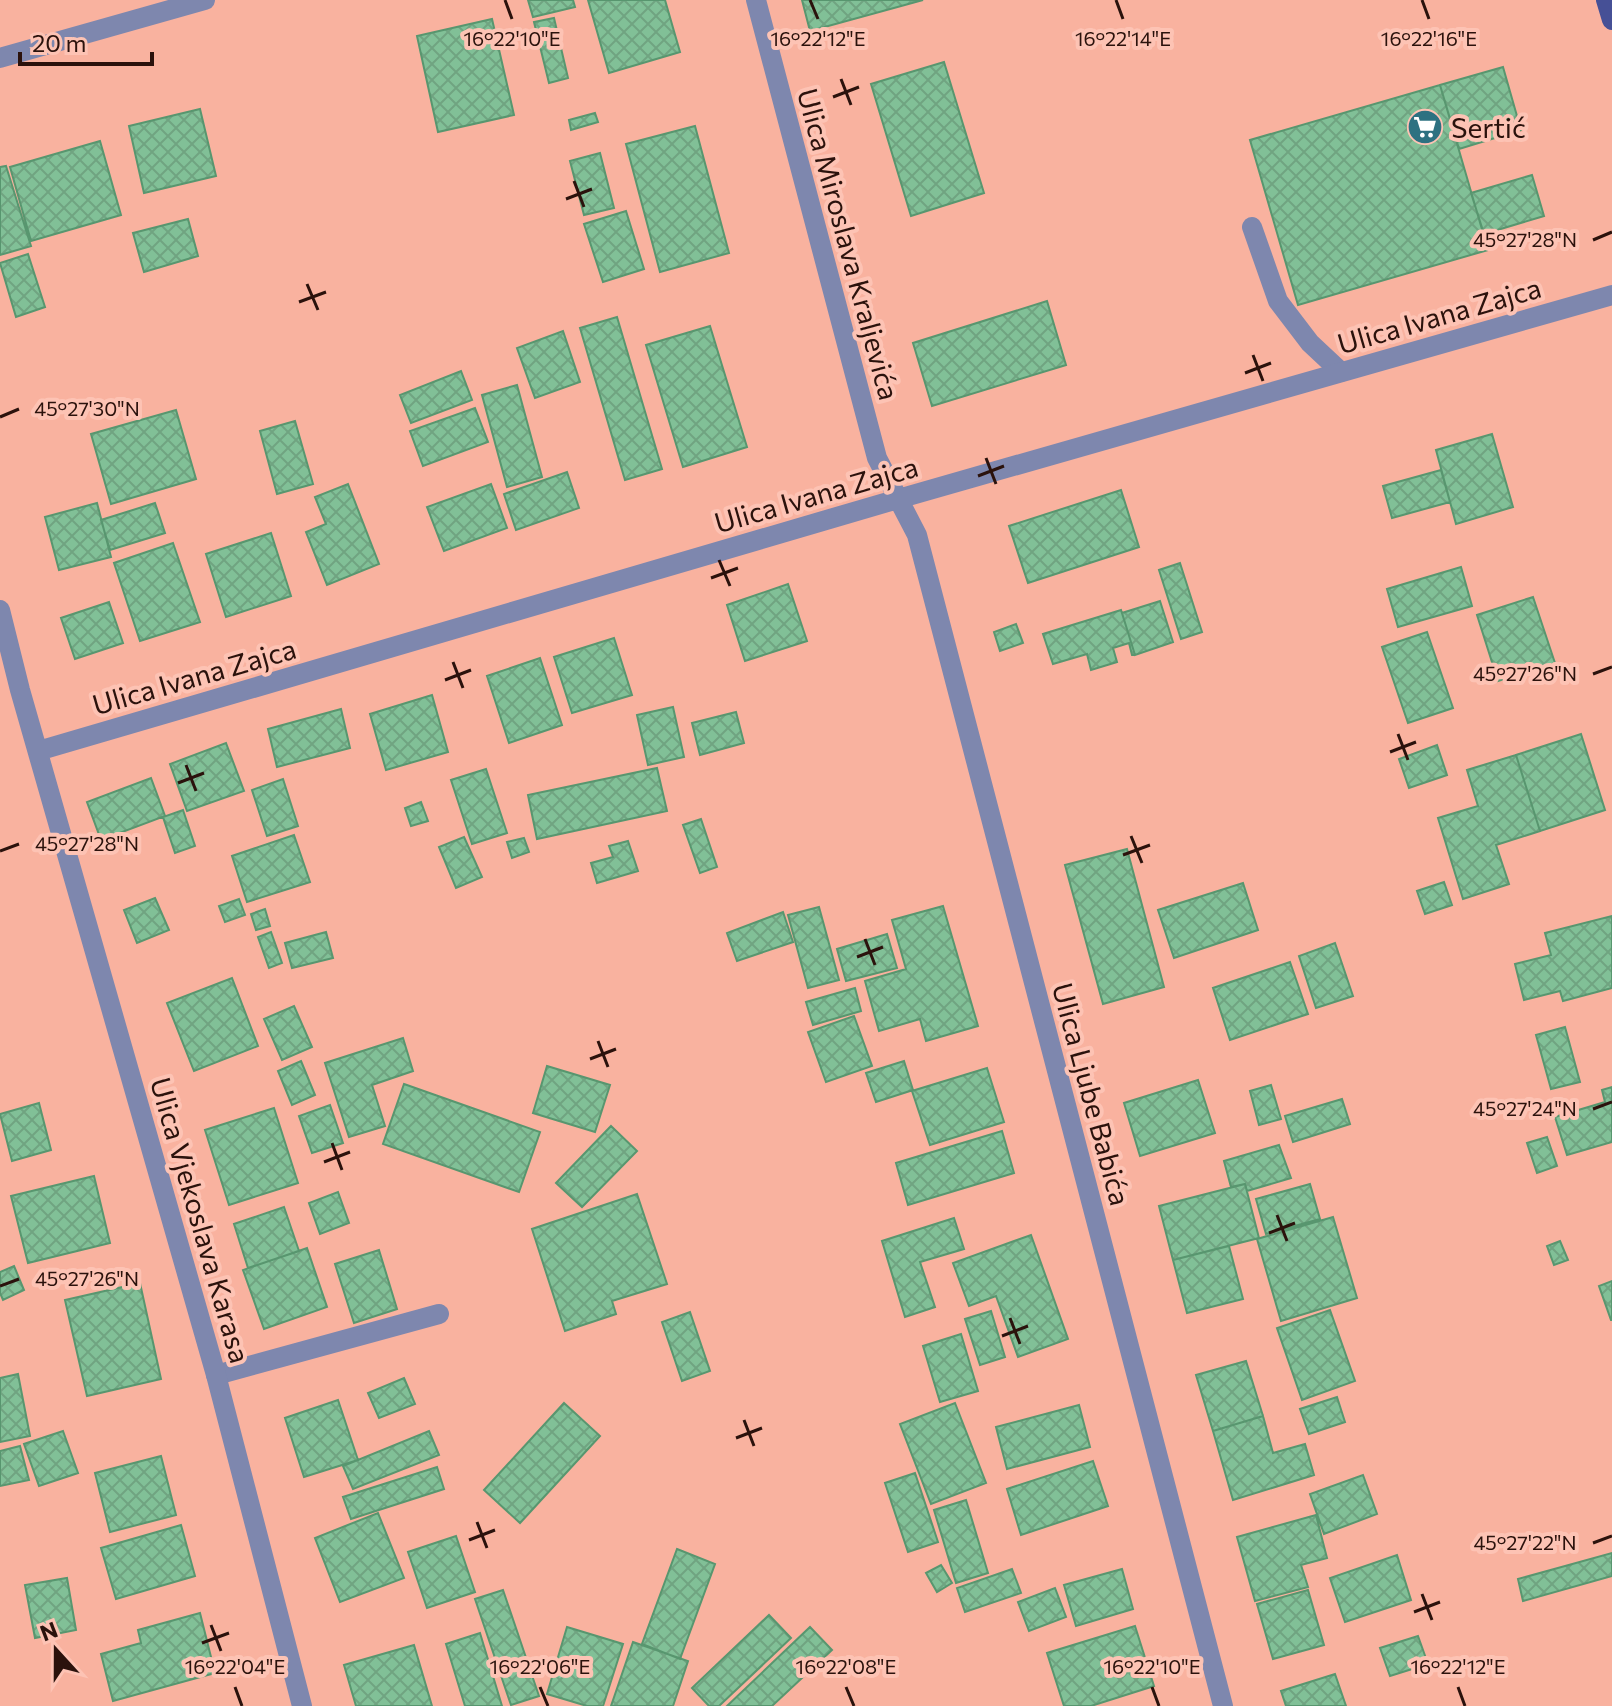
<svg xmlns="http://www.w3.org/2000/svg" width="1612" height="1706" font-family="Commissioner,sans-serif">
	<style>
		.building { fill: url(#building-cross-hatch); stroke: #58966f; stroke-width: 2 }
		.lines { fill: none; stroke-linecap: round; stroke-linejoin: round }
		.service { stroke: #7e87ae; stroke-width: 20 }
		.minor { stroke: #7e87ae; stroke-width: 20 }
		.primary { stroke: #465096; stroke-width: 20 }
		.ticks { fill: none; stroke: #2b120c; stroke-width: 3 }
		.labels { text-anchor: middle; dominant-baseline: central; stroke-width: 8; stroke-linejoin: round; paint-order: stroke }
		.poi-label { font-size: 28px; fill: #2b120c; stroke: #fdc3b4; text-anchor: start }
		.street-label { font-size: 28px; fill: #2b120c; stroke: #fdc3b4 }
		.ticks-label { font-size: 20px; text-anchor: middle; fill: #2b120c; stroke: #fdc3b4; stroke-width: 8; stroke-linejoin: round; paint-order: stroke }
	</style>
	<defs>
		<pattern id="building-cross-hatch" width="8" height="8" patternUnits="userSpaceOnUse" patternTransform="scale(2)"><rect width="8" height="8" fill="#81c097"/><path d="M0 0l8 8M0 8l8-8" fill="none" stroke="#70a481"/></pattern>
	</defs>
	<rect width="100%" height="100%" fill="#f9b29f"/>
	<!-- building -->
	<path class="building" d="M528,0H573L575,7L533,17Z
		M588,0H665L680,52L609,73Z
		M802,0H923L810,31Z
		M554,18L568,78L549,83L534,22Z
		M492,19L514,115L438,132L417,36Z
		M944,62L984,193L911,216L871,84Z
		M1503,67L1521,130L1459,149L1440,85Z
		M1440,85L1488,250L1298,305L1250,140Z
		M200,109L216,176L144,193L129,126Z
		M595,113L598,122L571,130L569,120Z
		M695,126L729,253L660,272L626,144Z
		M100,141L121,215L31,241L10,167Z
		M600,153L614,208L584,215L570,161Z
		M6,166L31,246L0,255V167Z
		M1532,175L1544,216L1484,234L1471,193Z
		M626,211L644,269L603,282L584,224Z
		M188,219L198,256L144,272L133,233Z
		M28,254L45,307L16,317L0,263Z
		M1047,301L1066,365L932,406L913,343Z
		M617,317L662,469L625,480L580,328Z
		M710,326L747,447L683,467L646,345Z
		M563,331L580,382L535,398L517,348Z
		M461,371L472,400L411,423L400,395Z
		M517,385L542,477L507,487L482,395Z
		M475,408L488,442L423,466L410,431Z
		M176,410L196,479L111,504L91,434Z
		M295,421L313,484L277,494L260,431Z
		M1492,434L1513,507L1456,524L1436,450Z
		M1441,470L1450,502L1392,518L1383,486Z
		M567,472L579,508L516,530L504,494Z
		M348,484L379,564L327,585L306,532L326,524L315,497Z
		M491,484L507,528L444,551L427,507Z
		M1121,490L1139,547L1028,583L1009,526Z
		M97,503L111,557L59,570L45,517Z
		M155,503L165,533L110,550L101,520Z
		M271,533L291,596L226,617L206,554Z
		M173,543L200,622L140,641L114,563Z
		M1180,563L1202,632L1181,639L1159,570Z
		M1461,567L1472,606L1398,627L1387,589Z
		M788,584L807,641L745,661L727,605Z
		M1533,597L1555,663L1498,681L1477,615Z
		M1160,601L1173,642L1135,655L1122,613Z
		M109,602L123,643L75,659L61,618Z
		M1121,610L1135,655H1132L1129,643L1113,648L1117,662L1091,670L1087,654L1053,664L1043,634Z
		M1016,624L1023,643L1000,651L994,632Z
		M1427,632L1453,708L1408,723L1382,647Z
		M614,638L632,695L572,713L554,657Z
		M540,658L562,725L509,743L487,676Z
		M432,695L448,752L386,770L370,714Z
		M673,707L684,757L648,765L637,715Z
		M341,709L350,748L277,767L268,729Z
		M736,712L744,743L700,755L692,723Z
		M1581,734L1605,810L1540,831L1516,755Z
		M226,743L244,791L187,811L170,764Z
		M1437,745L1447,775L1409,788L1399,759Z
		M1516,755L1540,831L1496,845L1509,884L1463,899L1438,818L1478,806L1467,770Z
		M657,768L667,811L537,839L528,795Z
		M486,769L507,833L472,844L451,780Z
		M151,778L165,816L101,840L87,802Z
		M283,779L298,826L267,836L252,790Z
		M421,802L428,821L411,826L405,808Z
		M183,810L195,846L175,853L163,817Z
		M701,819L717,867L700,873L683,825Z
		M294,835L310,882L247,902L232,856Z
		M464,837L482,877L456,888L439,847Z
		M524,838L529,852L512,858L507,842Z
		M628,841L638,871L597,883L591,863L613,857L609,846Z
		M1127,849L1164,987L1103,1004L1065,865Z
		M1444,882L1452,905L1425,914L1417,891Z
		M1243,883L1258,930L1174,958L1158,910Z
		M155,898L169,930L137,943L124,910Z
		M239,899L245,915L225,922L219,906Z
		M943,906L978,1026L926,1041L920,1019L879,1031L865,981L906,969L892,920Z
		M819,907L839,980L808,988L788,915Z
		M265,909L270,926L256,930L251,914Z
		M783,912L793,942L737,961L727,933Z
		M1612,916V988L1563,1001L1560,991L1524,1000L1515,964L1551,955L1545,933Z
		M271,932L282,963L269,968L258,937Z
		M326,932L333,958L292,968L285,943Z
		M887,934L897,968L846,981L837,949Z
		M1335,943L1353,996L1316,1008L1299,956Z
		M1290,962L1308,1014L1230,1040L1213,988Z
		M232,978L258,1046L194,1071L167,1003Z
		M855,988L861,1011L813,1025L806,1002Z
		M294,1006L312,1047L282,1060L264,1019Z
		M854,1016L872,1066L826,1082L808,1032Z
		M1565,1027L1580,1082L1551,1089L1536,1035Z
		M403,1038L413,1071L372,1085L385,1126L349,1137L325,1063Z
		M301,1061L315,1095L292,1105L278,1071Z
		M904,1061L913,1090L876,1102L866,1073Z
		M547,1066L610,1085L595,1132L533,1113Z
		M987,1068L1004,1122L930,1145L912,1091Z
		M1198,1080L1215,1133L1140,1156L1124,1103Z
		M404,1084L540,1132L519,1192L383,1144Z
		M1271,1085L1281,1119L1259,1125L1250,1091Z
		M1612,1087V1142L1567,1155L1555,1117L1605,1102L1602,1090Z
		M1342,1099L1350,1124L1293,1142L1285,1116Z
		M39,1103L51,1150L12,1161L0,1114Z
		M330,1105L343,1143L312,1153L299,1116Z
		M274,1108L298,1183L229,1205L205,1130Z
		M611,1126L637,1151L582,1207L556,1183Z
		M1002,1131L1014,1173L908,1205L896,1163Z
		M1547,1137L1557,1166L1537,1173L1527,1143Z
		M1279,1145L1291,1178L1247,1191L1245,1184L1231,1187L1224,1161Z
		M94,1176L110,1243L28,1263L11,1196Z
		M1245,1184L1259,1238L1173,1260L1159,1206Z
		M1310,1184L1320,1219L1266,1234L1256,1199Z
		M338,1192L349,1223L320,1234L309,1203Z
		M637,1194L667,1284L612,1301L616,1314L565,1331L532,1229Z
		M284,1207L299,1251L248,1268L234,1224Z
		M1333,1217L1357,1298L1281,1321L1257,1239Z
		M954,1218L964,1249L920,1262L935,1307L905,1317L882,1241Z
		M1031,1235L1068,1339L1018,1357L996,1296L969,1306L953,1263Z
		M1560,1241L1568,1260L1554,1265L1547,1246Z
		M1229,1246L1243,1299L1187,1313L1173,1260Z
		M307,1248L327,1307L264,1329L243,1270Z
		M379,1250L397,1309L354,1323L335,1264Z
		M14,1266L24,1290L3,1300L0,1293V1272Z
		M1612,1281V1320H1611L1599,1286Z
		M140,1283L161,1379L87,1396L65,1300Z
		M1330,1310L1355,1381L1302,1400L1277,1328Z
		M991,1311L1005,1357L980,1365L965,1319Z
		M690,1312L710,1371L682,1381L662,1322Z
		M961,1334L978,1391L940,1402L923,1346Z
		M1246,1361L1263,1416L1213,1431L1196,1375Z
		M18,1374L30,1436L0,1442V1378Z
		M404,1378L415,1404L379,1418L368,1393Z
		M1337,1397L1345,1422L1309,1434L1300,1409Z
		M338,1400L358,1460L304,1477L285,1418Z
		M564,1403L600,1436L520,1523L484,1490Z
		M955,1403L986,1483L931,1504L900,1424Z
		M1079,1405L1090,1447L1007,1469L996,1427Z
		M1263,1416L1273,1453L1305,1444L1314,1475L1233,1500L1213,1431Z
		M63,1431L78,1473L39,1486L24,1444Z
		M429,1431L439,1455L353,1489L343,1466Z
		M20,1446L29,1480L0,1486V1451Z
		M161,1456L176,1515L110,1532L95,1473Z
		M1093,1461L1108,1506L1021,1535L1007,1489Z
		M437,1467L444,1489L351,1519L343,1497Z
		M915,1473L938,1542L908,1552L885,1483Z
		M1363,1475L1377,1514L1324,1534L1310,1494Z
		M966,1500L988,1573L956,1583L934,1510Z
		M378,1513L404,1578L340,1602L315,1538Z
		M1316,1515L1327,1558L1301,1565L1308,1587L1255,1601L1237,1537Z
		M181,1525L195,1576L116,1599L101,1548Z
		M456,1536L475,1592L427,1608L408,1552Z
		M677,1549L715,1564L680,1659L642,1644Z
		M1612,1553V1576L1523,1601L1518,1579Z
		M1397,1555L1411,1600L1345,1622L1330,1578Z
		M941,1565L952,1583L937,1592L926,1573Z
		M1012,1569L1021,1593L965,1612L957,1588Z
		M1122,1569L1133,1609L1076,1626L1064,1585Z
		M67,1578L76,1630L35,1638L25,1585Z
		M1055,1588L1066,1617L1029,1631L1018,1602Z
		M503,1590L539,1696L511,1705L475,1599Z
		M1308,1590L1324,1645L1273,1659L1257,1604Z
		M200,1613L215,1673L113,1701L101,1654L141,1643L138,1630Z
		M769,1615L791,1638L719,1706H709L692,1688Z
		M1135,1626L1154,1686L1091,1706H1064L1047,1653Z
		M567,1627L623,1644L603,1706H587L547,1694Z
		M810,1627L832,1650L772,1706H727Z
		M480,1633L502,1706H465L446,1644Z
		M1418,1636L1428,1664L1390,1676L1380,1648Z
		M633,1642L688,1661L673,1706H611Z
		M414,1645L432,1706H356L344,1665Z
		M1335,1674L1346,1706H1286L1281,1691Z"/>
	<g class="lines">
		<!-- service -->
		<path class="service" d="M1252,227L1278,301L1310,343L1341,372
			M216,1375L439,1314"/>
		<!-- minor -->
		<path class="minor" d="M756,0L877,458L917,535L1223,1706
			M0,58L205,0
			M0,610L20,690L216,1375L302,1706
			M38,751L898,499L1612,295"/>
		<!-- primary -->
		<path class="primary" d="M1606,0L1612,20"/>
	</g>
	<!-- ticks -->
	<path class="ticks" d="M505,0L512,19M810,0L818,19M1116,0L1123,19M1422,0L1429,19M841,79L851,105M833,97L859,87M574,181L584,207M566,199L592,189M1593,240L1612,232M307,284L318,310M299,302L326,292M1253,355L1263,381M1245,373L1271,363M0,417L19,409M986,458L996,484M978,476L1004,466M719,560L730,586M711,578L738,568M453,662L463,688M1593,674L1612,667M445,680L471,670M1398,734L1408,760M1390,752L1416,742M186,765L196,791M178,783L204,773M1131,836L1142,863M0,851L19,844M1123,855L1150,845M865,939L875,965M857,957L883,947M598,1041L608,1067M590,1059L616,1049M1593,1109L1612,1102M332,1143L342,1170M324,1162L350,1152M1277,1215L1287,1241M1269,1233L1295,1223M0,1286L19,1279M1010,1318L1020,1344M1002,1336L1028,1326M744,1420L754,1446M736,1438L762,1428M477,1522L487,1548M469,1540L495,1530M1593,1543L1612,1536M1422,1594L1432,1620M1414,1612L1440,1602M211,1625L221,1651M202,1643L229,1633M235,1687L242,1706M540,1687L548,1706M846,1687L854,1706M1152,1687L1159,1706M1458,1687L1465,1706"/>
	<!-- icons -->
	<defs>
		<symbol id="supermarket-disc" viewBox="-11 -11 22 22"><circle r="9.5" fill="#2d7181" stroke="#fdc3b4"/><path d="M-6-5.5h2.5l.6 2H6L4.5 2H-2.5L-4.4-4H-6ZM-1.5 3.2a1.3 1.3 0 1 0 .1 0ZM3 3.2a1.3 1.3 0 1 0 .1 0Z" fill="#fff"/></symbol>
	</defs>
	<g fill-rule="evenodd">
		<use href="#supermarket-disc" x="1405" y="107" width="40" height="40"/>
	</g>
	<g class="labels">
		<!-- poi labels -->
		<g class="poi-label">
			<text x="1451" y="127">Sertić</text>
		</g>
		<!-- street labels -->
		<g class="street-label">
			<text transform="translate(849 244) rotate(75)">Ulica Miroslava Kraljevića</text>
			<text transform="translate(1439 315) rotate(-16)">Ulica Ivana Zajca</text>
			<text transform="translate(816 494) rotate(-16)">Ulica Ivana Zajca</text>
			<text transform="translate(194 676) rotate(-16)">Ulica Ivana Zajca</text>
			<text transform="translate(1092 1094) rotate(75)">Ulica Ljube Babića</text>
			<text transform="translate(201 1220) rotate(74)">Ulica Vjekoslava Karasa</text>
		</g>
	</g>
	<g class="ticks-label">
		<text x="512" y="46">16°22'10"E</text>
		<text x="818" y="46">16°22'12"E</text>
		<text x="1123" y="46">16°22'14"E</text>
		<text x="1429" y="46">16°22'16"E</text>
		<text x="1525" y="247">45°27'28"N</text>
		<text x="87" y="416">45°27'30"N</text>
		<text x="1525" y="681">45°27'26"N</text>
		<text x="87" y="851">45°27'28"N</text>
		<text x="1525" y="1116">45°27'24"N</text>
		<text x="87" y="1286">45°27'26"N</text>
		<text x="1525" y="1550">45°27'22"N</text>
		<text x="235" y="1674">16°22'04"E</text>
		<text x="540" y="1674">16°22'06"E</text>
		<text x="846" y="1674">16°22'08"E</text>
		<text x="1152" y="1674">16°22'10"E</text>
		<text x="1458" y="1674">16°22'12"E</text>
	</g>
	<!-- north arrow -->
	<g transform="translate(56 1650) rotate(339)" stroke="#fdc3b4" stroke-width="6" paint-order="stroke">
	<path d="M0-6L14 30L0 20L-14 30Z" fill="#2b120c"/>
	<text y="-12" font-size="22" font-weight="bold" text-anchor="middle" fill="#2b120c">N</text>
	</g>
	<!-- scale -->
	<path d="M20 52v12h132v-12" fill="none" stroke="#2b120c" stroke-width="4"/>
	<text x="32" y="52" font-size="24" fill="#2b120c" stroke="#fdc3b4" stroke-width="6" paint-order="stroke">20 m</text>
</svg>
